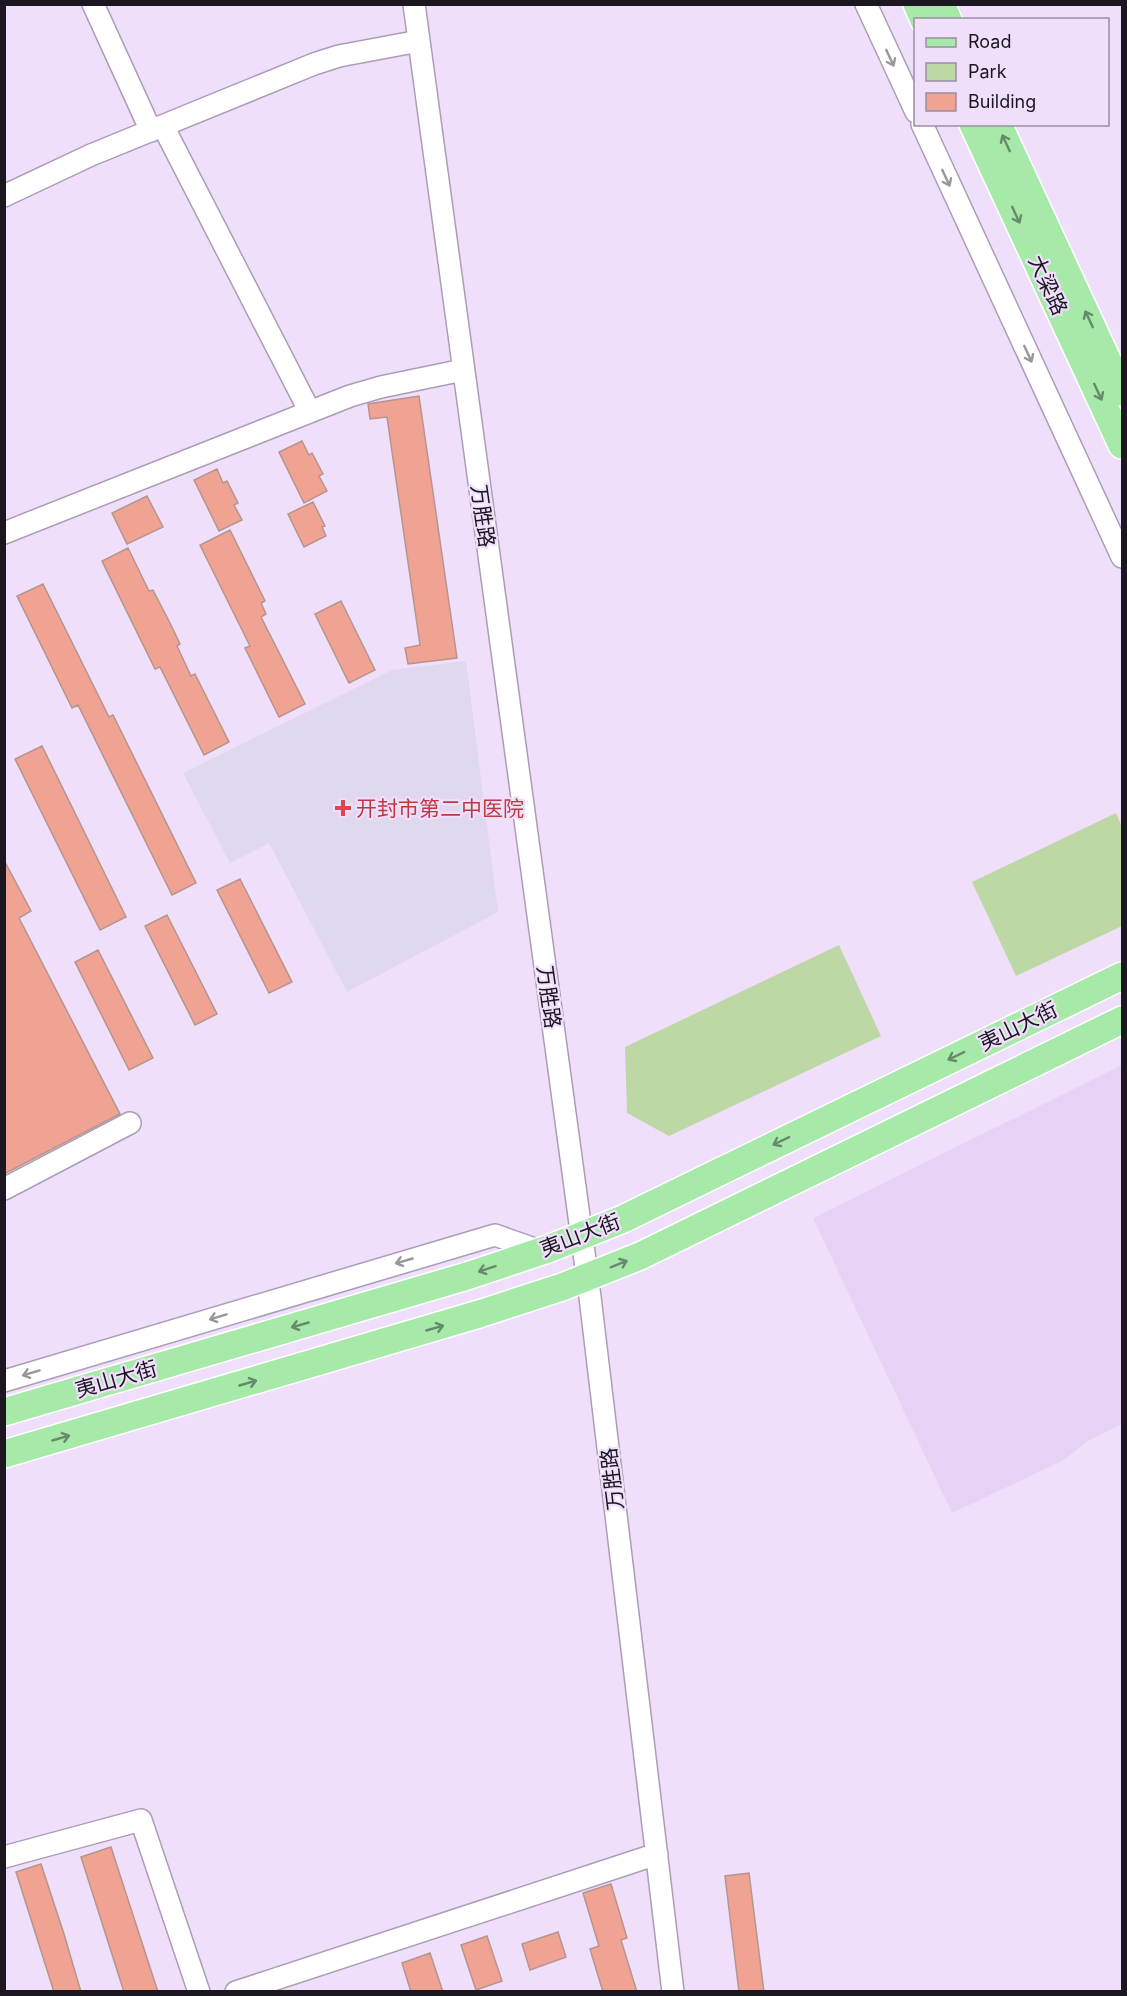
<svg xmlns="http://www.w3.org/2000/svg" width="1127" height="1996" font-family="Inter,'Noto Sans SC',sans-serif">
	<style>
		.built { fill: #e6d2f4 }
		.medical { fill: #dfd8ee }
		.green { fill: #bdd8a4 }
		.building { fill: #f0a293; stroke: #b6958e; stroke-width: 1.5 }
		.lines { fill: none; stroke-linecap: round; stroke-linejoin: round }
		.minor-casing { stroke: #ac9db7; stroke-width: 24 }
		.major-casing { stroke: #fff; stroke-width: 30 }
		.minor { stroke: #fff; stroke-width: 21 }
		.major { stroke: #a6e9a8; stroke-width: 27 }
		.oneway { stroke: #98969a }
		.oneway2 { stroke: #678a6a }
		.health-dot { fill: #e0444e; stroke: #efdffb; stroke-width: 2 }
		.labels { text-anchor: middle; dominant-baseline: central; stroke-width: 4.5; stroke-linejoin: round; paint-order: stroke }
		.street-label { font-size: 21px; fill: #1b161f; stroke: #efdffb }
		.health-label { font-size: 21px; fill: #be3a42; stroke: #efdffb; text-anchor: start }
	</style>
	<rect width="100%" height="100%" fill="#efdffb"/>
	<!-- built -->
	<path class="built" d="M1122,1065V1424L1086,1442L1064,1460L952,1513L813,1218Z"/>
	<!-- medical -->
	<path class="medical" d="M466,661L498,912L347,992L269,843L230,863L183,773L392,670Z"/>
	<!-- green -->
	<path class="green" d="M1116,813L1122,827V926L1016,976L972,882Z
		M839,945L881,1036L669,1136L627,1113L625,1047Z"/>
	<!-- building -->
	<path class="building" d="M419,396L457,658L408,664L405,648L420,645L387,417L370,419L368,404Z
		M302,441L309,455L312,453L323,474L319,476L327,491L304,503L279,452Z
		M217,469L223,483L227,481L238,503L234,505L242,520L219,531L194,480Z
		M147,496L163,527L127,544L112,513Z
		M313,502L325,526L322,527L326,536L304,547L288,514Z
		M230,530L265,601L261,603L266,614L261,617L305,704L279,717L245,648L250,646L200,545Z
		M128,548L149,591L153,590L170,623L180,644L177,646L191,676L195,674L229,742L204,755L160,667L155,669L102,561Z
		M43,584L109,717L113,715L196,883L172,895L78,705L72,708L17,596Z
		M341,601L375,670L349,683L315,614Z
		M42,746L126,917L100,930L15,759Z
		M4,860L31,911L19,918L120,1114L4,1174Z
		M240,879L292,982L269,993L217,890Z
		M167,915L217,1014L195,1025L145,926Z
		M98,950L153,1058L129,1070L75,962Z
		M111,1847L120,1875L158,1992H124L81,1857Z
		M41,1864L64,1934L81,1992H54L16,1872Z
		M749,1873L764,1992H739L725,1876Z
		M611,1884L627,1938L621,1940L637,1992H603L590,1949L599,1946L583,1893Z
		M558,1932L566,1957L530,1970L522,1944Z
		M487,1936L502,1981L476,1990L461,1945Z
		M430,1953L443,1992H411L402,1963Z"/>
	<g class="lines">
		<defs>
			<path id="minor" d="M93,4L151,131
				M414,4L590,1297L673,1992
				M866,4L916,112
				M922,124L1122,557
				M163,126L310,412
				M4,196L91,155L314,64L339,56L419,41
				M4,533L350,396L381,387L463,370
				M4,1189L130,1123
				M4,1381L495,1235L540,1251
				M4,1857L141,1820L199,1992
				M236,1992L657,1854"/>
			<path id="major" d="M917,4L924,20
				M941,4L948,20
				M973,124L1122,445
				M998,124L1122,392
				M4,1412L467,1276L548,1249L623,1219L1122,976
				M4,1454L479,1314L562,1287L640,1256L1122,1020"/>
		</defs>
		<!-- minor casing -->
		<use href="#minor" class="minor-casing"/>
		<!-- major casing -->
		<use href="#major" class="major-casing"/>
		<!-- minor -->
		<use href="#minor" class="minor"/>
		<!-- major -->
		<use href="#major" class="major"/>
	</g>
	<!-- one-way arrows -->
	<defs><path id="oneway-shaft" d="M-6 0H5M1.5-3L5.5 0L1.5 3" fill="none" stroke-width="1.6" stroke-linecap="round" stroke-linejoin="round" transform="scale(1.5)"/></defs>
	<g class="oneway">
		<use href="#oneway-shaft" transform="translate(890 58) rotate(65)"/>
		<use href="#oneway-shaft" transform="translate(946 178) rotate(65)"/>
		<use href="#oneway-shaft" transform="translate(1028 354) rotate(65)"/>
		<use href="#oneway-shaft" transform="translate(404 1261) rotate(164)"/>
		<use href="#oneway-shaft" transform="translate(218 1317) rotate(163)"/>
		<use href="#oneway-shaft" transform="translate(31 1373) rotate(163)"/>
	</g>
	<g class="oneway2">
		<use href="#oneway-shaft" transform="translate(1006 143) rotate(-115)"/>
		<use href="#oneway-shaft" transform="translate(1016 215) rotate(65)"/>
		<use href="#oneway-shaft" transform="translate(1089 319) rotate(-115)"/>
		<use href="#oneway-shaft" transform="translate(1098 392) rotate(65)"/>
		<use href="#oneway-shaft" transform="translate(956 1056) rotate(154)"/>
		<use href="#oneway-shaft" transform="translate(781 1141) rotate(154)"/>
		<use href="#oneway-shaft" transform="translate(619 1264) rotate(-22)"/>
		<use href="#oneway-shaft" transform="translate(487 1269) rotate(162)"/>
		<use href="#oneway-shaft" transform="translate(300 1325) rotate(164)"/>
		<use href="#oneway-shaft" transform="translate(435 1328) rotate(-16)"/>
		<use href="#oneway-shaft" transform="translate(248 1383) rotate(-16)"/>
		<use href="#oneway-shaft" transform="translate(61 1438) rotate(-16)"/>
	</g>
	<!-- markers -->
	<path class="health-dot" d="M340 799h6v6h6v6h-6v6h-6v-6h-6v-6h6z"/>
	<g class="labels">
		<!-- street labels -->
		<g class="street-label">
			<text transform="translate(1048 285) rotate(65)">大梁路</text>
			<text transform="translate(483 516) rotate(82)">万胜路</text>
			<text transform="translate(549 997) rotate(82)">万胜路</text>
			<text transform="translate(1018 1026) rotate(-26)">夷山大街</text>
			<text transform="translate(580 1235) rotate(-21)">夷山大街</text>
			<text transform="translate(116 1379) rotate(-16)">夷山大街</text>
			<text transform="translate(612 1479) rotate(-97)">万胜路</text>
		</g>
		<!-- health labels -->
		<g class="health-label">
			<text x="356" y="808">开封市第二中医院</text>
		</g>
	</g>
	<!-- border -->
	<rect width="1127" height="1996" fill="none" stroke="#1b161f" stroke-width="12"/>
	<!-- legend -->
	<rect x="914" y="18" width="195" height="108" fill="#efdffb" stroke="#9a8fa3" stroke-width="1.5"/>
	<rect x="926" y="38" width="30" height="9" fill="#a6e9a8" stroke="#9a8fa3" stroke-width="1.5"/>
	<text x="968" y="48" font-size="18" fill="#1b161f">Road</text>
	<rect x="926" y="63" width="30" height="18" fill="#bdd8a4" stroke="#9a8fa3" stroke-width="1.5"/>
	<text x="968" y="78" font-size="18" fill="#1b161f">Park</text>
	<rect x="926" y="93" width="30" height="18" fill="#f0a293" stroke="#9a8fa3" stroke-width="1.5"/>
	<text x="968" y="108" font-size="18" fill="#1b161f">Building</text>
</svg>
